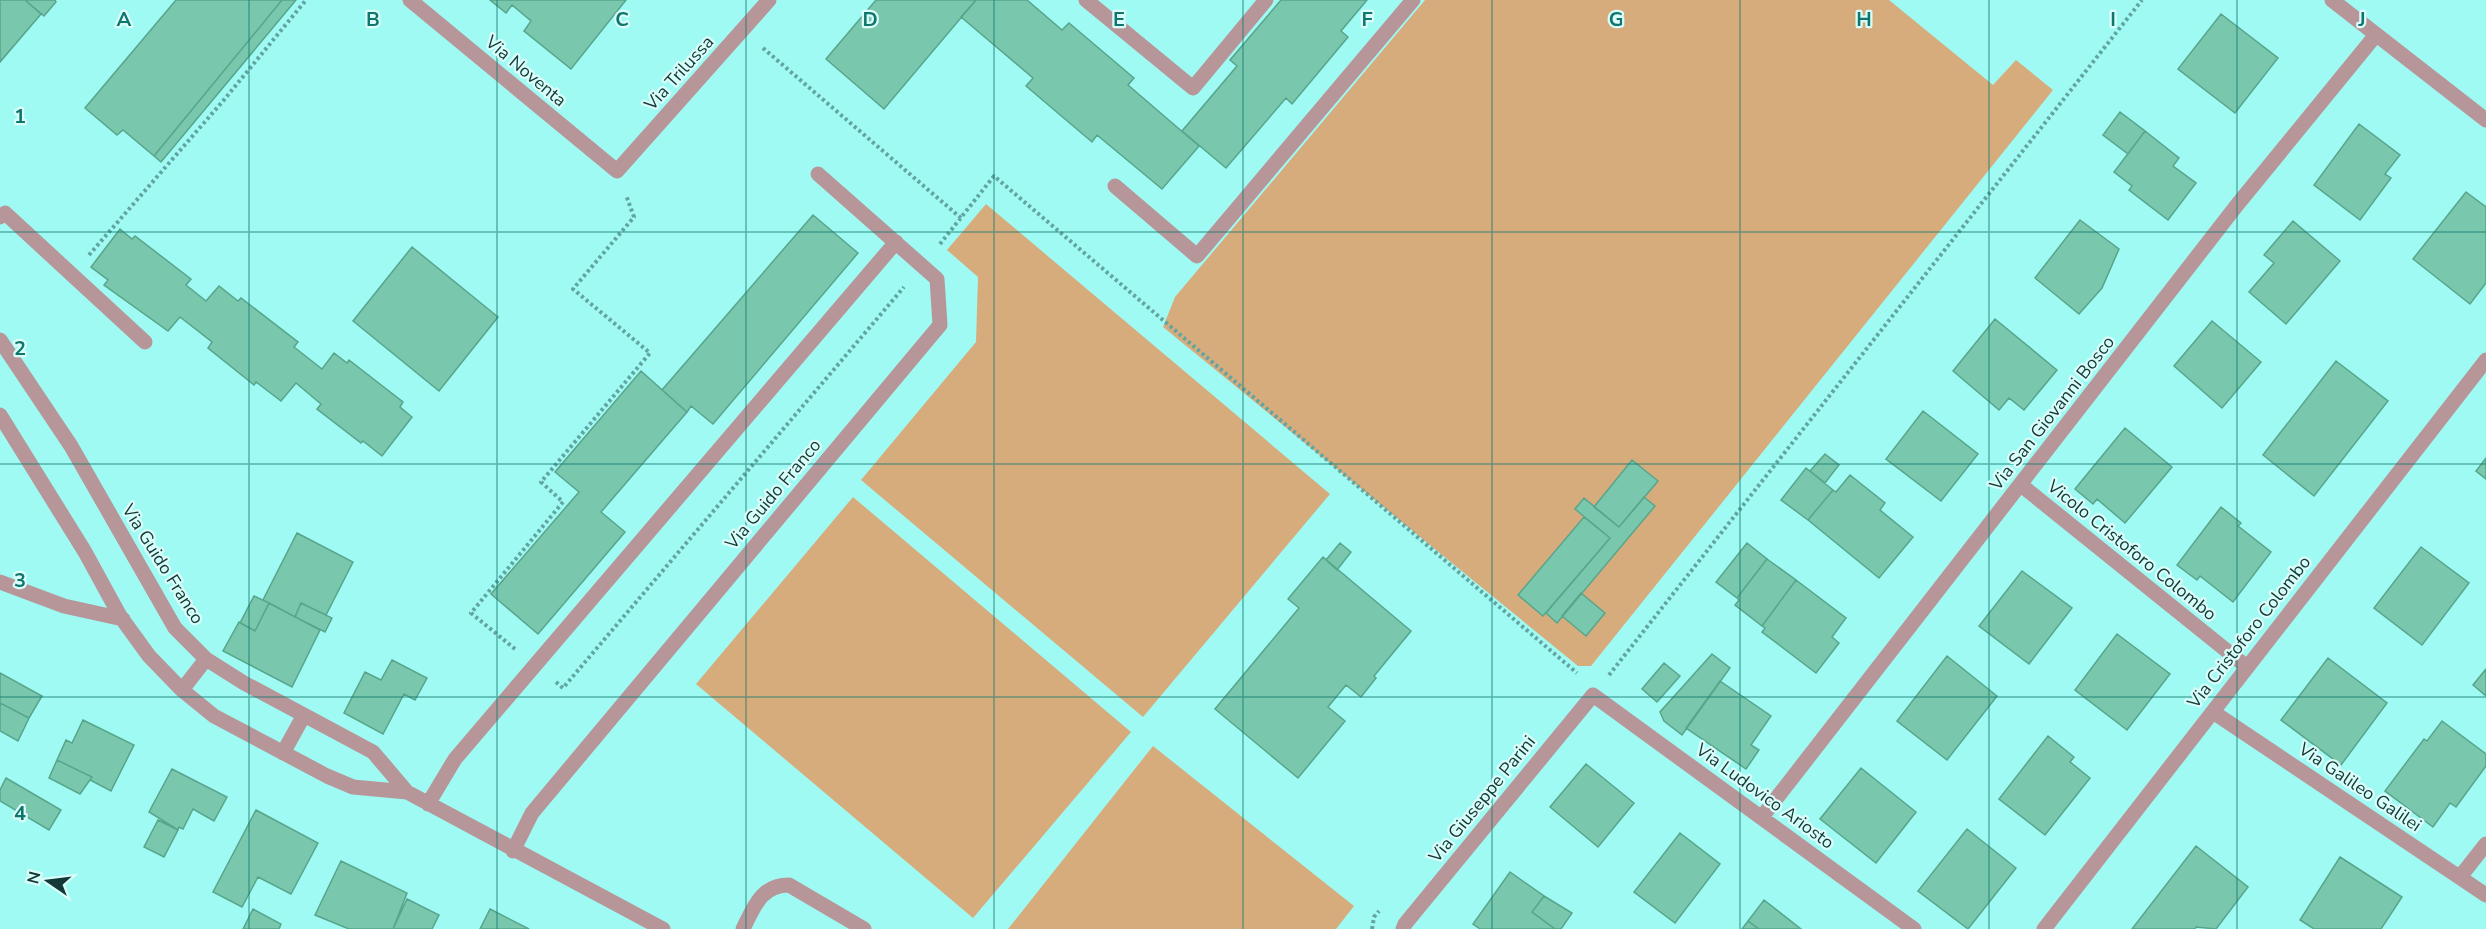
<svg xmlns="http://www.w3.org/2000/svg" width="2486" height="929" font-family="'Nunito Sans',sans-serif">
	<style>
		.green { fill: #d6ac7d }
		.building { fill: #79c7ac; stroke: #57a58b; stroke-width: 1.5 }
		.lines { fill: none; stroke-linecap: round; stroke-linejoin: round }
		.path { stroke: #61a4a0; stroke-width: 4; stroke-dasharray: 3 3; stroke-linecap: butt }
		.minor { stroke: #b7969a; stroke-width: 15 }
		.grid { fill: none; stroke: #0f766e; stroke-width: 1.5; stroke-opacity: 0.55 }
		.labels { text-anchor: middle; dominant-baseline: central; stroke-width: 4.5; stroke-linejoin: round; paint-order: stroke }
		.street-label { font-size: 18px; fill: #123937; stroke: #dbfdf9 }
		.grid-label { font-size: 20px; text-anchor: middle; font-weight: bold; fill: #0f766e; stroke: #dbfdf9; stroke-width: 4.5; stroke-linejoin: round; paint-order: stroke }
	</style>
	<rect width="100%" height="100%" fill="#a0faf4"/>
	<!-- green -->
	<path class="green" d="M1425,0H1889L1993,85L2016,60L2053,90L1591,666H1578L1163,327L1175,297Z
		M986,204L1330,494L1143,717L861,480L976,342L978,277L947,250Z
		M853,497L1131,732L973,918L696,684Z
		M1153,746L1354,906L1336,929H1008Z"/>
	<!-- building -->
	<path class="building" d="M0,0H25L41,14L0,62Z
		M25,0H55L56,2L44,16Z
		M176,0H282L154,156L123,130L117,135L85,108Z
		M282,0H296L161,162L154,156Z
		M490,0H626L571,69L524,31L531,21L512,5L506,13Z
		M876,0H976L884,109L826,59Z
		M976,0H1027L1062,30L1069,23L1134,78L1128,85L1199,146L1162,189L1097,135L1092,142L1026,86L1033,78L961,17Z
		M1281,0H1367L1341,31L1348,37L1292,104L1286,98L1226,168L1182,131L1237,66L1230,60Z
		M2221,14L2278,58L2235,113L2178,69Z
		M2120,112L2145,131L2128,154L2103,135Z
		M2359,124L2400,155L2385,174L2391,178L2360,220L2314,185Z
		M2145,131L2179,158L2173,166L2196,183L2168,220L2129,190L2132,186L2114,172Z
		M2466,192L2486,207V283L2470,304L2413,259Z
		M813,215L858,253L713,424L691,406L687,412L662,390Z
		M2080,220L2119,249L2102,288L2079,314L2035,278Z
		M2293,221L2340,261L2286,324L2249,292L2274,263L2264,255Z
		M120,229L132,239L135,236L191,279L186,285L206,301L219,286L238,301L241,298L298,342L294,347L322,369L334,353L347,363L349,360L403,402L400,407L412,417L382,456L363,441L361,443L317,409L321,404L296,383L281,401L256,382L254,385L208,348L212,342L180,317L168,331L104,285L108,280L91,267Z
		M412,247L498,317L439,391L353,321Z
		M1995,319L2057,370L2024,410L2009,398L1999,410L1953,371Z
		M2212,321L2261,362L2222,408L2174,366Z
		M2336,361L2388,401L2314,496L2263,455Z
		M641,371L687,412L601,512L625,532L538,634L491,594L579,492L555,472Z
		M1923,411L1978,454L1941,501L1886,459Z
		M2125,428L2172,467L2125,523L2097,499L2093,504L2075,489Z
		M1825,454L1839,465L1825,483L1810,471Z
		M2486,458V479L2476,471Z
		M1632,460L1658,481L1619,527L1594,507Z
		M1806,468L1833,490L1808,520L1781,500Z
		M1850,475L1885,503L1880,510L1913,537L1879,578L1808,520L1833,490L1836,492Z
		M1644,497L1655,506L1557,623L1546,613L1610,538L1575,509L1584,498L1619,527Z
		M2221,507L2241,523L2238,526L2271,552L2233,602L2200,576L2197,580L2177,565Z
		M1584,517L1610,538L1543,616L1518,595Z
		M297,533L353,562L326,615L301,603L295,617L263,600Z
		M1340,543L1351,552L1337,570L1326,560Z
		M1747,543L1767,559L1737,598L1716,582Z
		M2421,547L2469,583L2422,645L2374,608Z
		M1323,557L1411,631L1374,676L1376,678L1361,697L1346,685L1328,707L1345,721L1298,778L1215,709L1299,608L1288,599Z
		M1767,559L1796,580L1762,626L1735,605L1739,600L1737,598Z
		M2022,571L2072,608L2029,664L1979,626Z
		M1796,580L1846,618L1832,637L1839,643L1816,673L1762,632L1765,628L1762,626Z
		M1581,593L1605,613L1586,636L1562,616Z
		M254,596L269,603L255,631L240,623Z
		M269,603L320,630L292,687L223,651L239,622L255,631Z
		M301,603L332,618L325,632L295,617Z
		M2117,634L2170,674L2127,730L2075,690Z
		M1712,654L1730,668L1682,735L1664,721L1660,712Z
		M1947,656L1997,696L1947,760L1897,721Z
		M2328,658L2387,703L2341,765L2281,720Z
		M392,660L427,678L415,700L404,694L383,734L344,713L365,672L381,680Z
		M1664,663L1680,676L1657,702L1642,689Z
		M2486,669V696L2473,685Z
		M0,673L42,696L29,718L0,703Z
		M1720,681L1771,716L1751,745L1759,750L1746,769L1686,728Z
		M0,703L29,718L18,741L0,731Z
		M83,720L134,745L111,791L90,780L92,777L57,760L66,740L72,743Z
		M2442,721L2486,754V766L2456,807L2450,803L2433,827L2385,791L2424,739L2427,741Z
		M2048,736L2074,757L2070,762L2090,778L2045,835L1999,799Z
		M57,760L92,777L80,794L49,778Z
		M1586,764L1634,803L1598,847L1550,807Z
		M1861,768L1916,812L1876,863L1820,819Z
		M172,769L227,797L214,821L193,809L183,829L179,827L178,830L149,812Z
		M6,778L61,810L49,830L0,801V790Z
		M256,810L318,843L291,894L258,877L242,907L213,892Z
		M158,820L178,830L164,857L144,847Z
		M1967,829L2016,868L1968,929L1918,891Z
		M1680,833L1720,864L1675,923L1634,892Z
		M2196,846L2248,887L2216,929L2196,927L2195,929H2132Z
		M2340,857L2402,897L2381,929H2314L2300,920Z
		M341,861L407,893L393,929H349L315,915Z
		M1510,872L1544,896L1532,912L1555,929H1480L1473,924Z
		M1544,896L1572,913L1561,929H1555L1532,912Z
		M407,899L439,915L432,929H393Z
		M1764,900L1801,929H1759L1748,921Z
		M253,909L281,924L279,929H243Z
		M490,909L529,929H480Z
		M1748,921L1759,929H1742Z"/>
	<g class="lines">
		<!-- path -->
		<path class="path" d="M763,48L961,218
			M940,244L994,176L1577,673
			M89,255L223,101L306,0
			M515,649L471,613L563,502L541,482L650,353L573,289L634,217L626,195
			M1609,675L2142,0
			M556,682L563,688L904,287
			M1372,929L1374,917L1379,911"/>
		<!-- minor -->
		<path class="minor" d="M410,0L617,171L769,0
			M1086,0L1193,88L1266,0
			M2332,0L2486,120
			M1115,186L1197,256L1413,0
			M0,217L5,213L145,342
			M0,340L71,446L175,628L206,659L244,683L373,752L407,792L663,929
			M0,415L85,552L120,616L149,656L182,690L214,716L327,776L353,787L407,792
			M2021,485L2247,667
			M0,582L64,606L123,619
			M182,690L206,659
			M2213,712L2486,895
			M283,753L304,715
			M428,804L455,759L896,242
			M1762,817L2237,205L2375,36
			M513,851L532,813L940,325L937,279L818,174
			M2460,877L2486,844
			M743,929C754,907 761,885 789,885L864,929
			M1403,929L1405,924L1593,695L1914,929
			M2044,929L2486,360"/>
	</g>
	<!-- grid -->
	<path class="grid" d="M249,0V929M497,0V929M746,0V929M994,0V929M1243,0V929M1492,0V929M1740,0V929M1989,0V929M2237,0V929M0,232H2486M0,464H2486M0,697H2486"/>
	<g class="labels">
		<!-- street labels -->
		<g class="street-label">
			<text transform="translate(526 71) rotate(40)">Via Noventa</text>
			<text transform="translate(679 73) rotate(-48)">Via Trilussa</text>
			<text transform="translate(2052 413) rotate(-52)">Via San Giovanni Bosco</text>
			<text transform="translate(773 494) rotate(-50)">Via Guido Franco</text>
			<text transform="translate(2132 550) rotate(39)">Vicolo Cristoforo Colombo</text>
			<text transform="translate(163 564) rotate(58)">Via Guido Franco</text>
			<text transform="translate(2249 632) rotate(-52)">Via Cristoforo Colombo</text>
			<text transform="translate(2360 787) rotate(34)">Via Galileo Galilei</text>
			<text transform="translate(1765 796) rotate(36)">Via Ludovico Ariosto</text>
			<text transform="translate(1482 799) rotate(-51)">Via Giuseppe Parini</text>
		</g>
	</g>
	<g class="grid-label">
		<text x="124" y="26">A</text>
		<text x="373" y="26">B</text>
		<text x="622" y="26">C</text>
		<text x="870" y="26">D</text>
		<text x="1119" y="26">E</text>
		<text x="1367" y="26">F</text>
		<text x="1616" y="26">G</text>
		<text x="1864" y="26">H</text>
		<text x="2113" y="26">I</text>
		<text x="2362" y="26">J</text>
		<text x="20" y="123">1</text>
		<text x="20" y="355">2</text>
		<text x="20" y="587">3</text>
		<text x="20" y="820">4</text>
	</g>
	<!-- north arrow -->
	<g transform="translate(48 881) rotate(284)" stroke="#dbfdf9" stroke-width="4.5" paint-order="stroke">
	<path d="M0-4.5L10 22L0 15L-10 22Z" fill="#123937"/>
	<text y="-9" font-size="16" font-weight="bold" text-anchor="middle" fill="#123937">N</text>
	</g>
</svg>
